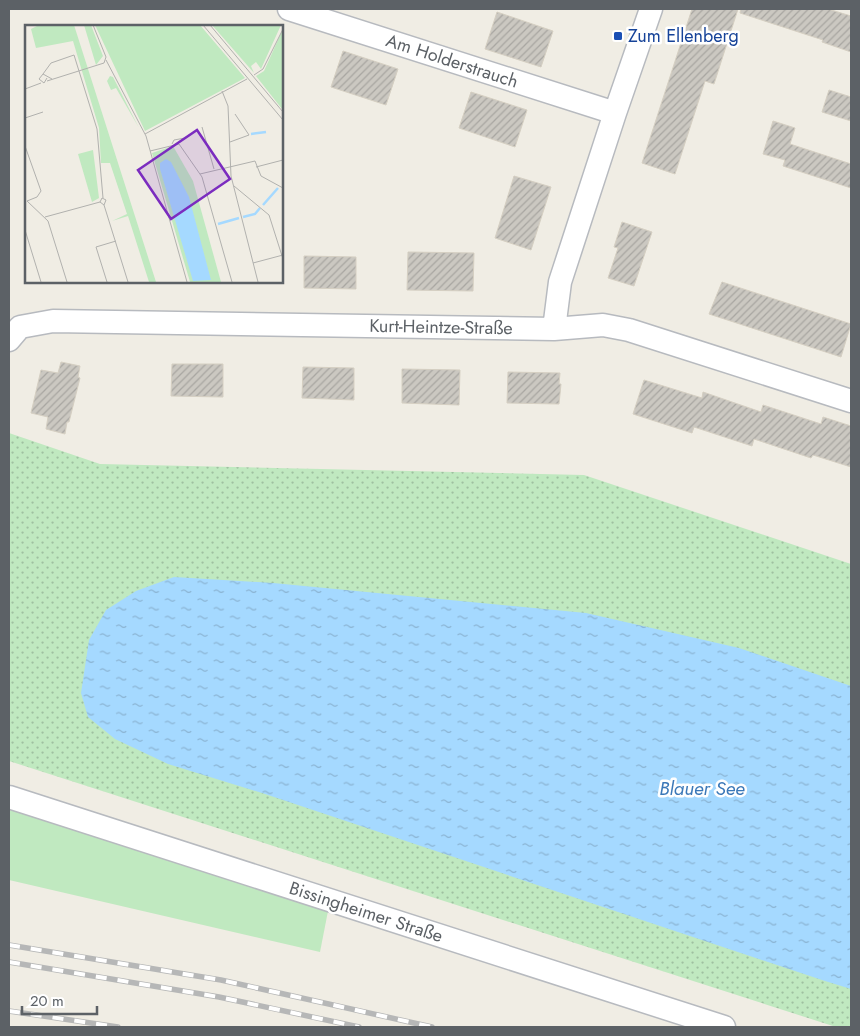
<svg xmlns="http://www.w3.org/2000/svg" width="860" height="1036" font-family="Jost,sans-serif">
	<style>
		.grass { fill: url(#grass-dots) }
		.garden { fill: #c0e9c0 }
		.water { fill: url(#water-ripples) }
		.building { fill: url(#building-hatch); stroke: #d5cfc2 }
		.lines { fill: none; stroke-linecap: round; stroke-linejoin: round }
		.minor-casing { stroke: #b7babf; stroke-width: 25 }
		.minor { stroke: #fff; stroke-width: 22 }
		.rail-casing { stroke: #b6b7b7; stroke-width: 5.5 }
		.rail { stroke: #fff; stroke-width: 4; stroke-dasharray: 11; stroke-linecap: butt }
		.transit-dot { fill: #1a4fb4; stroke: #fff; stroke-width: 2 }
		.labels { text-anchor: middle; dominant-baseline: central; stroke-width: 5; stroke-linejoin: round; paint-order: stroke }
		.transit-label { font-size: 18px; fill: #164399; stroke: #fff; text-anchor: start }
		.street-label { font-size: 18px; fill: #5c6166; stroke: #fff }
		.water-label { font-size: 19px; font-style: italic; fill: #3b78b8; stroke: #fff }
		.inset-river { fill: none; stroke: #a5d9ff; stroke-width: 2.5 }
		.inset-road { fill: none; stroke: #b1b1ae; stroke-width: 1 }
		.view { fill: #7b2cbf; fill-opacity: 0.15; stroke: #7b2cbf; stroke-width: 2.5 }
		.inset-edge { fill: none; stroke: #5c6166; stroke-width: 2.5 }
	</style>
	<defs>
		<pattern id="grass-dots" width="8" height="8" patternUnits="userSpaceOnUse" patternTransform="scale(1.25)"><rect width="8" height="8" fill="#c0e9c0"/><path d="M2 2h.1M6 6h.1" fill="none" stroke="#9fc0a0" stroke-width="1.8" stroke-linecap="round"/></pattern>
		<pattern id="water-ripples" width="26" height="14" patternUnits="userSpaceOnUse" patternTransform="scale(1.25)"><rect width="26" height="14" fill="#a5d9ff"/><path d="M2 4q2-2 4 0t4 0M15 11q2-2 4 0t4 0" fill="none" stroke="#8ab3d2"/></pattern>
		<pattern id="building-hatch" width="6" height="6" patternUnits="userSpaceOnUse" patternTransform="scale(1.25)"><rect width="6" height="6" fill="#cbc8c1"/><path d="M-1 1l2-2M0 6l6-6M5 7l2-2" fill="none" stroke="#a8a6a1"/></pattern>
	</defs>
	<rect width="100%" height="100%" fill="#f0ede4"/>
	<!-- grass -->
	<path class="grass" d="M9,433L100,464L584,475L851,564V1027H836L9,761Z"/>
	<!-- garden -->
	<path class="garden" d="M9,809L328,911L320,952L9,880Z"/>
	<!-- water -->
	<path class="water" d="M174,577L273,583L586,613L739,648L851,686V989L825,981L262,793L168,764L115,739L88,717L81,693L89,640L106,610L136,591Z"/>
	<!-- building -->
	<path class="building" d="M692,9H738L714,84L705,81L675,174L642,163Z
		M741,9H828L851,16V52L822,42L823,40L740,13Z
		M497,12L553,31L541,67L485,49Z
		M343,51L398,69L386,105L331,87Z
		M829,90L851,97V121L822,112Z
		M471,92L527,110L515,147L459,128Z
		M773,121L795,128L790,144L851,164V188L783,166L785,160L763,154Z
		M514,176L551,187L531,250L495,238Z
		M622,222L652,232L634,286L608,278L618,248L614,247Z
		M408,252L474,253L473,291L407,290Z
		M304,256L356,257V289L304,288Z
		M722,282L851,324L841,357L709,314Z
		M61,362L80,366L78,377L80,378L69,422H67L65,434L46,429L48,417L31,413L41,370L58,373Z
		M172,364H223V397L171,396Z
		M303,367L354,368V400L302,398Z
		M402,369L460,370L459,405L402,403Z
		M508,372L560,373L559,384H561L559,404L507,403Z
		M644,380L702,398L703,392L761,412L763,405L821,424L823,417L851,426V467L813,455L811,458L754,439L752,446L694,427L692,433L633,414Z"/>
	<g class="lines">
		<defs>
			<path id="minor" d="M289,9L615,113
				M554,329L560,282L615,113L651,9
				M9,340L20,327L53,321L554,329L603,325L629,330L851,401
				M9,797L724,1027"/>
		</defs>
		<!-- minor casing -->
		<use href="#minor" class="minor-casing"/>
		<!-- minor -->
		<use href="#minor" class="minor"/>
		<defs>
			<path id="rail" d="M9,945L221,980L432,1027
				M9,962L219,997L359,1027
				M9,1011L118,1027"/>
		</defs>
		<!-- rail casing -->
		<use href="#rail" class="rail-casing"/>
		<!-- rail -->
		<use href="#rail" class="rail"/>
	</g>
	<!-- markers -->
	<rect class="transit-dot" x="613" y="31" width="10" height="10" rx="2.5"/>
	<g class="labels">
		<!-- transit labels -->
		<g class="transit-label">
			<text x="628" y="36">Zum Ellenberg</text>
		</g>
		<!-- street labels -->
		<g class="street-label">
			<text transform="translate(452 61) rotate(18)">Am Holderstrauch</text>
			<text transform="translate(441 327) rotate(1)">Kurt-Heintze-Straße</text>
			<text transform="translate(366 912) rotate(18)">Bissingheimer Straße</text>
		</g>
		<!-- water labels -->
		<g class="water-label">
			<text x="702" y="788">Blauer See</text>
		</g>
	</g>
	<!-- overview -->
	<g transform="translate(25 25)">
		<rect width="258" height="258" fill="#f0ede4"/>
		<path d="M14,0H49L131,257H124L103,191L87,196L102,189L85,138H76L74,103L48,16L11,23L6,4ZM85,51L88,52L114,103L91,63L86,65L82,56ZM148,121L168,156L196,257H165L127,128ZM68,125L74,173L67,177L53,129Z" fill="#c0e9c0"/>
		<path d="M59,0H66L78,31L71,40ZM70,0H175L220,53L120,106ZM187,0H256L236,44L231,37L226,41L229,48ZM257,6V84L231,51L239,46Z" fill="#c0e9c0"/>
		<path d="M141,134L146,137L164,172L186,255L168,256L135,144V138Z" fill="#a5d9ff"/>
		<path class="inset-river" d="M226,109L241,107M238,180L253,163M218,192L230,189L235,183M193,199L214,193"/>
		<path class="inset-road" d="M178,0L258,95M185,0L258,87M81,35L121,111L162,257M18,49L26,38L49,30L72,104L78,173M229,50L238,44L258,4M22,53L19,58L14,54L18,49L27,54M22,56L79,38L81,32L68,0M0,64L16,58M197,66L203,81L206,151L233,257M0,93L18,87M177,102L189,144M120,109L222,54M205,117L224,110L210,89M147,119L149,115L160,113M0,121L16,166L12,172L2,176M125,126L154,119L177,152L207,257M231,142L258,135M175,149L230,136L236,151L258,163M209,161L244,190L258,234M2,176L23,196L42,257M79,180L103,257M20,192L75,177L79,180L81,175L77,173L75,177M0,205L16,257M228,238L258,230M82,257L71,222L91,216"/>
		<path class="view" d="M172,105L205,154L146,194L113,145Z"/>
		<rect width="258" height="258" class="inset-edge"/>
	</g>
	<!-- border -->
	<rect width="860" height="1036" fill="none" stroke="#5c6166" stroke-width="20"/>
	<!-- scale -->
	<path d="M22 1006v8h75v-8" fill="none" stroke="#5c6166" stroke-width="2.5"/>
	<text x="30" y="1006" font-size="15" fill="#5c6166" stroke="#ffffff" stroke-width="4" paint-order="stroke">20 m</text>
</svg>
